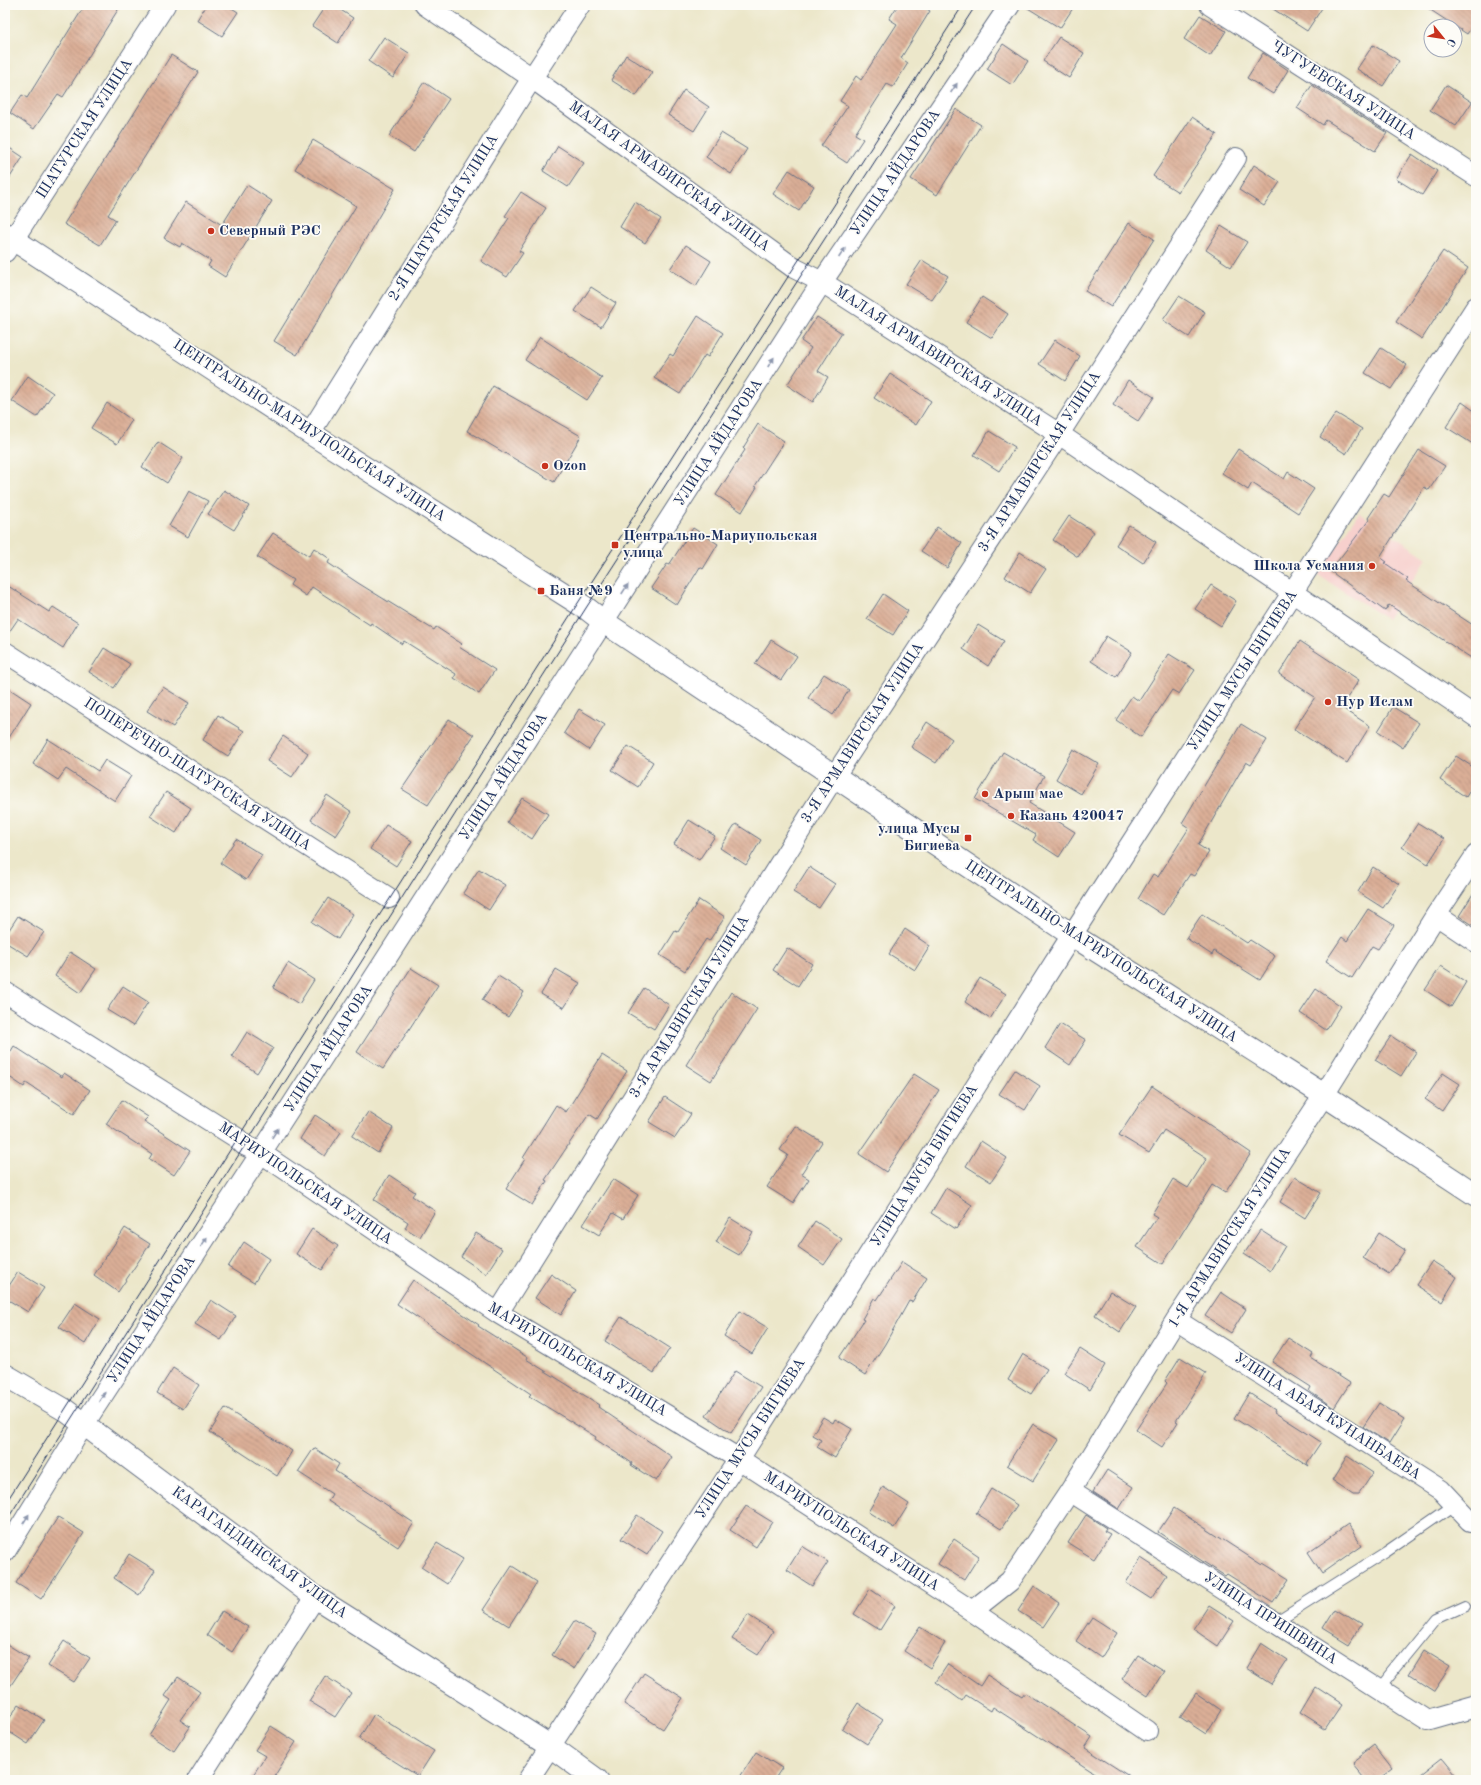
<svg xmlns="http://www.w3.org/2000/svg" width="1481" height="1785" font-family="'Old Standard TT',serif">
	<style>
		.built { fill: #f7d0cd }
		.building { fill: url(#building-back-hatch) }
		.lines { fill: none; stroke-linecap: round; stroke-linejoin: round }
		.lane-casing { stroke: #646f84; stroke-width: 12 }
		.street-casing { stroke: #646f84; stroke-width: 22 }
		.secondary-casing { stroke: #646f84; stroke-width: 24 }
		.lane { stroke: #fff; stroke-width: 10 }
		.street { stroke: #fff; stroke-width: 20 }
		.secondary { stroke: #fff; stroke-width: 22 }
		.tram { stroke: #1b2f5e; stroke-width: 1 }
		.oneway { fill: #8d97ae }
		.poi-dot { fill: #c8321e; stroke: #fdfcf7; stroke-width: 1.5 }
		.labels { text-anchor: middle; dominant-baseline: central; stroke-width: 3.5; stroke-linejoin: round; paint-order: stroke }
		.street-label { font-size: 15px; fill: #1b2f5e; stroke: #fdfcf7 }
		.poi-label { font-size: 15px; font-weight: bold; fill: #1b2f5e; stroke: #fdfcf7; text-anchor: start }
	</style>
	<defs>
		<pattern id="building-back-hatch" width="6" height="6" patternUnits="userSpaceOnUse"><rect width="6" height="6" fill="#dbaf97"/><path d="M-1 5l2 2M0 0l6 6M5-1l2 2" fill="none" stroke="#b18f7e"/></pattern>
	</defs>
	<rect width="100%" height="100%" fill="#fdfcf7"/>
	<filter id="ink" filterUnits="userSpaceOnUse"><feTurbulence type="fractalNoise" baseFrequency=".025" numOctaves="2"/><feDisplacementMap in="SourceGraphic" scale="8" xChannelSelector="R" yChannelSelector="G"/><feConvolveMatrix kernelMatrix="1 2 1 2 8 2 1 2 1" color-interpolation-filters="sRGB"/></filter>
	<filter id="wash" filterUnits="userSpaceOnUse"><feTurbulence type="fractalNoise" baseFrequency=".012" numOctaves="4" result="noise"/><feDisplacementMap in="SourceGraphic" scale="16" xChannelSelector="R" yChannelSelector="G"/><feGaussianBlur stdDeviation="0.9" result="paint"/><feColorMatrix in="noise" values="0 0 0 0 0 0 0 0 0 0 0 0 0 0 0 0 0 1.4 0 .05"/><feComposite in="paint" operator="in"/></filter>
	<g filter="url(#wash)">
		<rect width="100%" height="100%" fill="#ece7ca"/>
		<!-- built -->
		<path class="built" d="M1359,513L1427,558L1387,619L1318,575Z"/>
		<g id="blocks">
			<!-- building -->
			<path class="building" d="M85,5H121L63,97L58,94L34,129L10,113L22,95L27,98Z
				M206,5H227L238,12L222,36L197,20Z
				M326,5H333L353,18L338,43L312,26Z
				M898,5H921L930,11L901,58L908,63L893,87L887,84L855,134L863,139L847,163L821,146L848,106L840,101L856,76L861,80L897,24L889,19Z
				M1023,5H1075L1060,28Z
				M1267,5H1324L1307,31Z
				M1423,5H1476V21L1467,34Z
				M1200,15L1226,31L1210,56L1184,39Z
				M384,37L409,53L393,78L368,61Z
				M1059,37L1084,53L1069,78L1043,61Z
				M1003,44L1028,61L1012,85L987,69Z
				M1373,45L1399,61L1383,86L1357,69Z
				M1263,53L1288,70L1273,94L1247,78Z
				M171,55L198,72L108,215L116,220L100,245L64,224Z
				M626,55L652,72L636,96L611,80Z
				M424,82L449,99L414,152L389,136Z
				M1312,85L1387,133L1375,151L1326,120L1323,125L1297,108Z
				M1446,85L1472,102L1456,126L1430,110Z
				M684,90L709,107L694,131L668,115Z
				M956,109L981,125L937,195L911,179Z
				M1192,117L1217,134L1178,192L1153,176Z
				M721,133L747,149L731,174L706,157Z
				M313,140L395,189L297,355L274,341L356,206L295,169Z
				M5,145L23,157L5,185Z
				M558,146L584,163L568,187L543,171Z
				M1412,154L1437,171L1422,195L1396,179Z
				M1254,165L1280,182L1264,206L1239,190Z
				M789,170L814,186L799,211L773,194Z
				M247,185L272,201L225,277L208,266L211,261L182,243L180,247L164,238L186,202L222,225Z
				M521,192L546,208L519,251L523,253L507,277L481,261L509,218L505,216Z
				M635,202L661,219L645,243L620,227Z
				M1129,223L1154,239L1111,307L1085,291Z
				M1221,226L1247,242L1231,267L1206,250Z
				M686,245L711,261L696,286L670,269Z
				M1443,251L1468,268L1422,339L1396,322Z
				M922,260L948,276L932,300L906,284Z
				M591,287L616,303L601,327L575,311Z
				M1179,296L1205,312L1189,337L1163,320Z
				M982,297L1008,314L992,338L966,322Z
				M698,316L723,333L708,357L705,355L680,394L654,378L670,354L673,356Z
				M817,317L842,333L818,371L828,377L813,402L787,385L811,348L801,341Z
				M540,337L602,378L587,400L525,360Z
				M1055,340L1080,356L1065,381L1039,364Z
				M1381,348L1407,365L1391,389L1365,373Z
				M890,374L931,401L916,425L874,398Z
				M28,376L53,393L37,417L12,401Z
				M1128,380L1154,397L1138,421L1113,405Z
				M493,386L581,436L554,482L467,431Z
				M1462,402L1476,412V446L1446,427Z
				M107,403L132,420L117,444L91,428Z
				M1336,413L1362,429L1346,454L1320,437Z
				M758,424L784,441L755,486L757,487L742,512L716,495L745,450L743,448Z
				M989,431L1015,447L999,471L974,455Z
				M158,442L183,458L167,483L142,467Z
				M1238,449L1284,479L1288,472L1314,489L1298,513L1252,483L1248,490L1222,473Z
				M1419,450L1445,466L1429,490L1424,487L1380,557L1387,562L1385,563L1408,579L1406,581L1476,627V661L1389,605L1385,611L1330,571L1369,520L1368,518L1384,494L1389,497Z
				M224,490L249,506L234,530L208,514Z
				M189,491L208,501L188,537L169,526Z
				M1069,516L1094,532L1078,557L1053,540Z
				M1129,525L1156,542L1143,563L1116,545Z
				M937,527L962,543L947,568L921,551Z
				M693,528L718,544L703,569L700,567L677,605L651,588L667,564L669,565Z
				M273,533L309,556L314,548L330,559L328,563L358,583L434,630L436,627L462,644L459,647L495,670L479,694L454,678L456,674L404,641L402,644L371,623L370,625L312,587L306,596L290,585L293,580L257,557Z
				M1020,552L1046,569L1030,593L1005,577Z
				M5,584L49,612L53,607L78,623L63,648L18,619L5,638Z
				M1211,585L1236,601L1221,626L1195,609Z
				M883,594L908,611L893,635L867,619Z
				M978,625L1004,641L988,666L963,649Z
				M1106,636L1132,652L1116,677L1091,661Z
				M771,640L797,656L781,680L755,664Z
				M1300,641L1359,680L1341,707L1370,726L1347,763L1294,729L1315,697L1279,674Z
				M104,648L130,664L114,688L89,672Z
				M1169,654L1195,670L1179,694L1172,690L1141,737L1116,720L1132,696L1139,701Z
				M824,674L849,690L833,715L808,698Z
				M5,686L31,703L5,744Z
				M163,687L189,703L173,727L147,711Z
				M1393,707L1419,723L1403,748L1378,731Z
				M579,709L605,725L589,750L564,733Z
				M218,715L244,731L228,756L203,740Z
				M449,719L474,735L428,805L402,789Z
				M927,722L952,739L936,763L911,747Z
				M1241,724L1267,740L1251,765L1246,762L1198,845L1209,852L1194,876L1190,874L1163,915L1138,899L1153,874L1158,877L1189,828L1182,823Z
				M283,736L308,753L292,777L267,761Z
				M48,739L98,771L105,760L131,776L115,801L66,769L58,780L33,764Z
				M628,746L653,762L638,787L612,770Z
				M1073,749L1099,764L1081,794L1056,779Z
				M1003,752L1044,776L1029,803L1075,832L1059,857L1033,840L1036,835L975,799Z
				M1456,756L1476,769V780L1466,797L1440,780Z
				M166,792L191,808L176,833L150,816Z
				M327,795L352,812L336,836L311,820Z
				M522,798L548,814L532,839L507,822Z
				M689,820L715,836L699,860L674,844Z
				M1418,823L1444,839L1428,864L1402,847Z
				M736,824L761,840L746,865L720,848Z
				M386,825L412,841L396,866L370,849Z
				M236,839L262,855L246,880L220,863Z
				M809,867L835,884L819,908L793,892Z
				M1373,867L1399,884L1383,908L1358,892Z
				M479,869L505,885L489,910L463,893Z
				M1476,889V927L1459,916Z
				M328,898L353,914L338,939L312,922Z
				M699,900L725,917L709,941L706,939L685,971L660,955L675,931L678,932Z
				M1368,909L1394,925L1378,949L1372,946L1352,978L1326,961L1342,937L1347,941Z
				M1202,914L1247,943L1250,940L1275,956L1260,980L1214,951L1212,955L1186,938Z
				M18,916L44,932L28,956L5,942V936Z
				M905,929L930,946L915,970L889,954Z
				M787,948L812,964L798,986L773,970Z
				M70,952L96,969L80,993L55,976Z
				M288,963L314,980L299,1004L273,988Z
				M1441,966L1466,982L1451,1007L1425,990Z
				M411,968L438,985L383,1069L357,1052Z
				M556,969L580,983L564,1008L541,994Z
				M498,976L524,992L508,1017L482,1000Z
				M980,978L1006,994L990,1019L965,1002Z
				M123,986L148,1002L133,1026L107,1010Z
				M644,988L669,1005L654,1029L628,1013Z
				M1316,989L1341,1006L1326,1030L1300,1013Z
				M731,992L757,1009L711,1081L686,1065Z
				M1060,1024L1086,1040L1070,1065L1045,1048Z
				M247,1032L273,1048L257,1073L232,1056Z
				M1391,1036L1416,1052L1401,1076L1375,1060Z
				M14,1046L62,1077L64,1073L90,1090L74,1114L26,1083L24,1087L5,1074V1061Z
				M602,1055L627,1071L597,1119L589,1114L545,1180L547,1181L532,1205L506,1189L525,1159L523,1158L556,1105L566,1112Z
				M1015,1070L1040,1086L1025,1110L999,1094Z
				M1443,1073L1460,1084L1442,1111L1425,1099Z
				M914,1074L939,1090L886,1172L859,1154Z
				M1152,1086L1251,1153L1225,1193L1212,1185L1163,1264L1137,1247L1157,1217L1152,1214L1173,1179L1188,1188L1207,1158L1164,1130L1149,1153L1119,1135Z
				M665,1097L691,1114L675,1138L649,1122Z
				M122,1100L148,1117L144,1121L190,1151L174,1175L149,1159L152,1154L106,1124Z
				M368,1112L393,1128L378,1153L352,1136Z
				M315,1115L341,1132L325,1156L300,1139Z
				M796,1126L822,1142L801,1174L809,1179L793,1203L767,1187L788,1155L780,1150Z
				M981,1141L1007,1158L991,1182L966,1166Z
				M389,1175L415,1192L412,1196L435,1211L420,1237L405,1228L408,1222L374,1200Z
				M1295,1177L1321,1193L1305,1218L1280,1202Z
				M613,1179L638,1195L623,1219L613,1213L599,1235L583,1225Z
				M946,1188L972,1205L956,1229L931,1213Z
				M730,1218L753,1232L739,1255L716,1242Z
				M815,1221L842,1239L824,1265L798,1247Z
				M125,1228L150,1244L118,1292L94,1275Z
				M312,1229L338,1246L322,1270L296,1254Z
				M1260,1230L1285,1246L1270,1271L1244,1254Z
				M476,1233L502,1249L486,1274L461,1257Z
				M1379,1233L1405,1250L1389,1274L1363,1258Z
				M244,1242L269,1259L254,1283L228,1267Z
				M1432,1261L1457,1277L1442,1302L1416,1285Z
				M902,1262L927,1278L912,1302L909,1301L885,1344L865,1375L839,1358L864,1320L862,1319L874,1298L877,1300Z
				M18,1272L44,1288L28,1312L5,1298V1292Z
				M551,1274L576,1291L561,1315L535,1298Z
				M413,1280L479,1325L478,1326L527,1357L526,1359L600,1405L598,1407L672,1457L656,1481L631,1465L632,1463L595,1439L596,1437L529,1396L531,1394L397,1304Z
				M1110,1291L1136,1307L1120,1332L1095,1315Z
				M1221,1292L1246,1309L1231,1333L1205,1316Z
				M211,1300L236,1316L221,1340L195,1324Z
				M75,1303L100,1319L85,1344L59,1327Z
				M740,1311L768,1328L752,1354L724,1336Z
				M621,1317L670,1348L654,1373L605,1341Z
				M1288,1338L1313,1354L1311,1358L1350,1383L1334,1408L1309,1391L1311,1387L1272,1362Z
				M1080,1349L1105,1365L1090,1390L1064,1373Z
				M1023,1354L1047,1369L1031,1394L1008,1380Z
				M1180,1357L1206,1373L1176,1421L1178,1422L1162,1447L1136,1430L1167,1383L1165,1381Z
				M173,1368L199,1385L183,1409L157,1393Z
				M735,1371L761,1387L731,1433L706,1416Z
				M1249,1393L1275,1410L1274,1412L1321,1442L1307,1463L1309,1466L1234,1418Z
				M1379,1403L1404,1419L1389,1443L1363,1427Z
				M225,1408L292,1451L277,1476L210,1432Z
				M823,1417L833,1423L835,1419L852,1429L835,1458L817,1447L821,1440L812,1435Z
				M1033,1424L1059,1440L1033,1481L1007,1465Z
				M314,1448L339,1464L335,1471L414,1523L398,1547L328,1501L332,1494L298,1472Z
				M1347,1456L1373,1473L1359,1494H1353L1332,1480Z
				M1107,1470L1133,1487L1119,1509L1093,1492Z
				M883,1487L909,1504L894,1528L868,1512Z
				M991,1489L1017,1505L1001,1529L976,1513Z
				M746,1506L772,1522L756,1547L730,1530Z
				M1174,1508L1262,1565L1263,1563L1289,1579L1273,1603L1227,1574L1225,1576L1158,1532Z
				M637,1515L662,1531L647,1555L621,1539Z
				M1086,1515L1106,1528L1104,1531L1110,1534L1094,1559L1068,1543Z
				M58,1517L84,1533L41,1599L16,1583Z
				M1348,1524L1362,1545L1322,1573L1308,1552Z
				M954,1539L979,1556L964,1580L938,1564Z
				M437,1543L463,1559L447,1584L421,1567Z
				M802,1546L828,1562L812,1586L787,1570Z
				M129,1554L155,1570L139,1595L114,1578Z
				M1141,1558L1167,1575L1151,1599L1126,1583Z
				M512,1566L537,1582L509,1626L483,1610Z
				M1034,1586L1059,1603L1043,1627L1018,1611Z
				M870,1589L895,1606L880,1630L854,1614Z
				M1209,1605L1234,1621L1218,1646L1193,1629Z
				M1335,1609L1361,1625L1349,1644L1323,1628Z
				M222,1611L248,1627L232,1652L207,1635Z
				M748,1615L773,1631L758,1655L732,1639Z
				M1092,1617L1117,1633L1101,1658L1076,1641Z
				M574,1621L596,1634L574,1669L552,1655Z
				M920,1627L945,1643L930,1668L904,1651Z
				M64,1641L90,1658L74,1682L48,1666Z
				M5,1643L29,1658L5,1694Z
				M1261,1643L1287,1660L1271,1684L1246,1668Z
				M1424,1651L1450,1667L1434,1691L1409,1675Z
				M1138,1655L1164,1671L1148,1696L1122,1679Z
				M948,1664L980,1686L987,1675L1022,1697L1025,1693L1092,1737L1085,1748L1135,1780H1105L993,1707L991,1711L966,1695L962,1701L936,1682Z
				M644,1673L683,1698L663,1729L624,1704Z
				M325,1676L351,1693L335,1717L309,1701Z
				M178,1677L200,1692L180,1720L190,1727L174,1751L149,1735L171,1700L165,1696Z
				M1315,1687L1341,1704L1325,1728L1300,1712Z
				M1196,1693L1221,1710L1206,1734L1180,1717Z
				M858,1703L883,1720L867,1744L842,1728Z
				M19,1704L44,1720L28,1744L5,1729V1725Z
				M374,1714L434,1751L418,1776L359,1739Z
				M271,1726L296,1742L272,1780H250L265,1756L255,1750Z
				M1375,1746L1392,1768L1376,1780H1367L1353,1763Z
				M756,1752L782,1768L774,1780H738Z
				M1441,1759L1458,1780H1414Z"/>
		</g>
	</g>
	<g filter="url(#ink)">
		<use href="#blocks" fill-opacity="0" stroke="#646f84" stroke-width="1"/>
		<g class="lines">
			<defs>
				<path id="lane" d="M1275,1622L1386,1552L1454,1505
					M1379,1689L1437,1618L1466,1605"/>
				<path id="street" d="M425,5L532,78L794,268L822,282L1059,434L1476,717
					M1210,5L1476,176
					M5,252L165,5
					M310,433L532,78L580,5
					M5,652L389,898
					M1436,915L1476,942
					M5,992L237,1138L244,1145L261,1153L498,1313L739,1459L972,1611L1147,1731
					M498,1313L834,777L1059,434L1236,158
					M1176,1320L1441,1490L1471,1522
					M1070,1491L1427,1720L1476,1706
					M5,1552L84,1424L261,1153L822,282L1010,5
					M972,1611L1010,1581L1070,1491L1176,1320L1324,1095L1436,915L1476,855
					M198,1780L315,1597
					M528,1780L739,1459L1072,935L1476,307"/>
				<path id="secondary" d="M5,234L310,433L586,608L604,622L1072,935L1324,1095L1476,1195
					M5,1375L65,1410L315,1597L550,1746L597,1780"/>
			</defs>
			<!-- lane casing -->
			<use href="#lane" class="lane-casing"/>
			<!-- street casing -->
			<use href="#street" class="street-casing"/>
			<!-- secondary casing -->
			<use href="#secondary" class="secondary-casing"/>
			<!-- lane -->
			<use href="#lane" class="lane"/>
			<!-- street -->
			<use href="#street" class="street"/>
			<!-- secondary -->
			<use href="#secondary" class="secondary"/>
			<!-- tram -->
			<path class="tram" d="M5,1504L578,603L963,5
				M5,1523L586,608L976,5"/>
		</g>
		<!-- one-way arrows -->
		<defs><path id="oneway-solid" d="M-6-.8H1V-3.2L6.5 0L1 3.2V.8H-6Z"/></defs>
		<g class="oneway">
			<use href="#oneway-solid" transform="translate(954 88) rotate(-56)"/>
			<use href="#oneway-solid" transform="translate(842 253) rotate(-56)"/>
			<use href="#oneway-solid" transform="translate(771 362) rotate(-57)"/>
			<use href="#oneway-solid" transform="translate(625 589) rotate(-57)"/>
			<use href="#oneway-solid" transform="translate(275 1133) rotate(-57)"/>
			<use href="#oneway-solid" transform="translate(204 1242) rotate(-57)"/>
			<use href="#oneway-solid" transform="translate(102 1397) rotate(-57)"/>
			<use href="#oneway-solid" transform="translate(26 1519) rotate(-58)"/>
		</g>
	</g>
	<!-- markers -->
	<g class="poi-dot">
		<circle cx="211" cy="231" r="4"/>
		<circle cx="545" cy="466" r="4"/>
		<rect x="611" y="541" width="8" height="8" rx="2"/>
		<circle cx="1372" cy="566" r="4"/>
		<rect x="537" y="587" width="8" height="8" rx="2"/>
		<circle cx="1328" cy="702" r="4"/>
		<circle cx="985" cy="794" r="4"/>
		<circle cx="1011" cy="816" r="4"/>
		<rect x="964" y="834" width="8" height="8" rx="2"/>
	</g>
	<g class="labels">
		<!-- street labels -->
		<g class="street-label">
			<text transform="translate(1343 91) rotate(33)">ЧУГУЕВСКАЯ УЛИЦА</text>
			<text transform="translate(85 129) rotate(-57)">ШАТУРСКАЯ УЛИЦА</text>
			<text transform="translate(896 173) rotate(-56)">УЛИЦА АЙДАРОВА</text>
			<text transform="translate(669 177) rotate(36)">МАЛАЯ АРМАВИРСКАЯ УЛИЦА</text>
			<text transform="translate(444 218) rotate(-58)">2-Я ШАТУРСКАЯ УЛИЦА</text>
			<text transform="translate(938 357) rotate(33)">МАЛАЯ АРМАВИРСКАЯ УЛИЦА</text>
			<text transform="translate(309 431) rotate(33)">ЦЕНТРАЛЬНО-МАРИУПОЛЬСКАЯ УЛИЦА</text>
			<text transform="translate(719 443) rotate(-57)">УЛИЦА АЙДАРОВА</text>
			<text transform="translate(1040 462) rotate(-57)">3-Я АРМАВИРСКАЯ УЛИЦА</text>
			<text transform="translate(1243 671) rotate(-57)">УЛИЦА МУСЫ БИГИЕВА</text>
			<text transform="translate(863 733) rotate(-57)">3-Я АРМАВИРСКАЯ УЛИЦА</text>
			<text transform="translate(197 775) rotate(33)">ПОПЕРЕЧНО-ШАТУРСКАЯ УЛИЦА</text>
			<text transform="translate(504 777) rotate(-57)">УЛИЦА АЙДАРОВА</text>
			<text transform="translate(1101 952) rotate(33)">ЦЕНТРАЛЬНО-МАРИУПОЛЬСКАЯ УЛИЦА</text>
			<text transform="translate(690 1007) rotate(-58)">3-Я АРМАВИРСКАЯ УЛИЦА</text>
			<text transform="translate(329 1049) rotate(-57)">УЛИЦА АЙДАРОВА</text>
			<text transform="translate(925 1166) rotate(-58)">УЛИЦА МУСЫ БИГИЕВА</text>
			<text transform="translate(305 1184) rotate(34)">МАРИУПОЛЬСКАЯ УЛИЦА</text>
			<text transform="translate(1230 1238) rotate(-57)">1-Я АРМАВИРСКАЯ УЛИЦА</text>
			<text transform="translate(152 1320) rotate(-57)">УЛИЦА АЙДАРОВА</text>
			<text transform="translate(577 1360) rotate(31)">МАРИУПОЛЬСКАЯ УЛИЦА</text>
			<text transform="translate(1327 1417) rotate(33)">УЛИЦА АБАЯ КУНАНБАЕВА</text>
			<text transform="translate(751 1439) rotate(-57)">УЛИЦА МУСЫ БИГИЕВА</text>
			<text transform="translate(851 1532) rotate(33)">МАРИУПОЛЬСКАЯ УЛИЦА</text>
			<text transform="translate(259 1553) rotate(36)">КАРАГАНДИНСКАЯ УЛИЦА</text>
			<text transform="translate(1270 1619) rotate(33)">УЛИЦА ПРИШВИНА</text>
		</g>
		<!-- poi labels -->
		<g class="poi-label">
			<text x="219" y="231">Северный РЭС</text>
			<text x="553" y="466">Ozon</text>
			<text x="623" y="536">Центрально-Мариупольская<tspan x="623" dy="17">улица</tspan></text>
			<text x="1364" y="566" text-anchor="end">Школа Усмания</text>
			<text x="549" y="591">Баня №9</text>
			<text x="1336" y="702">Нур Ислам</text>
			<text x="993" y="794">Арыш мае</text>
			<text x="1019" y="816">Казань 420047</text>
			<text x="960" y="829" text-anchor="end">улица Мусы<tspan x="960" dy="17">Бигиева</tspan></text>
		</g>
	</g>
	<!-- margin -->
	<rect width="1481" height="1785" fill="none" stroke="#fdfcf7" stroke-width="20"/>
	<!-- north arrow -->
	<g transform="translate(1443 38) rotate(120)"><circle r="19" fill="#fdfcf7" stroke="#a3aaba"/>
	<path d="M0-3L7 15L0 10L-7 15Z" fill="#c8321e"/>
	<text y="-6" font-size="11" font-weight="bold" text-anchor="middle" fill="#1b2f5e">С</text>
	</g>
</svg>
